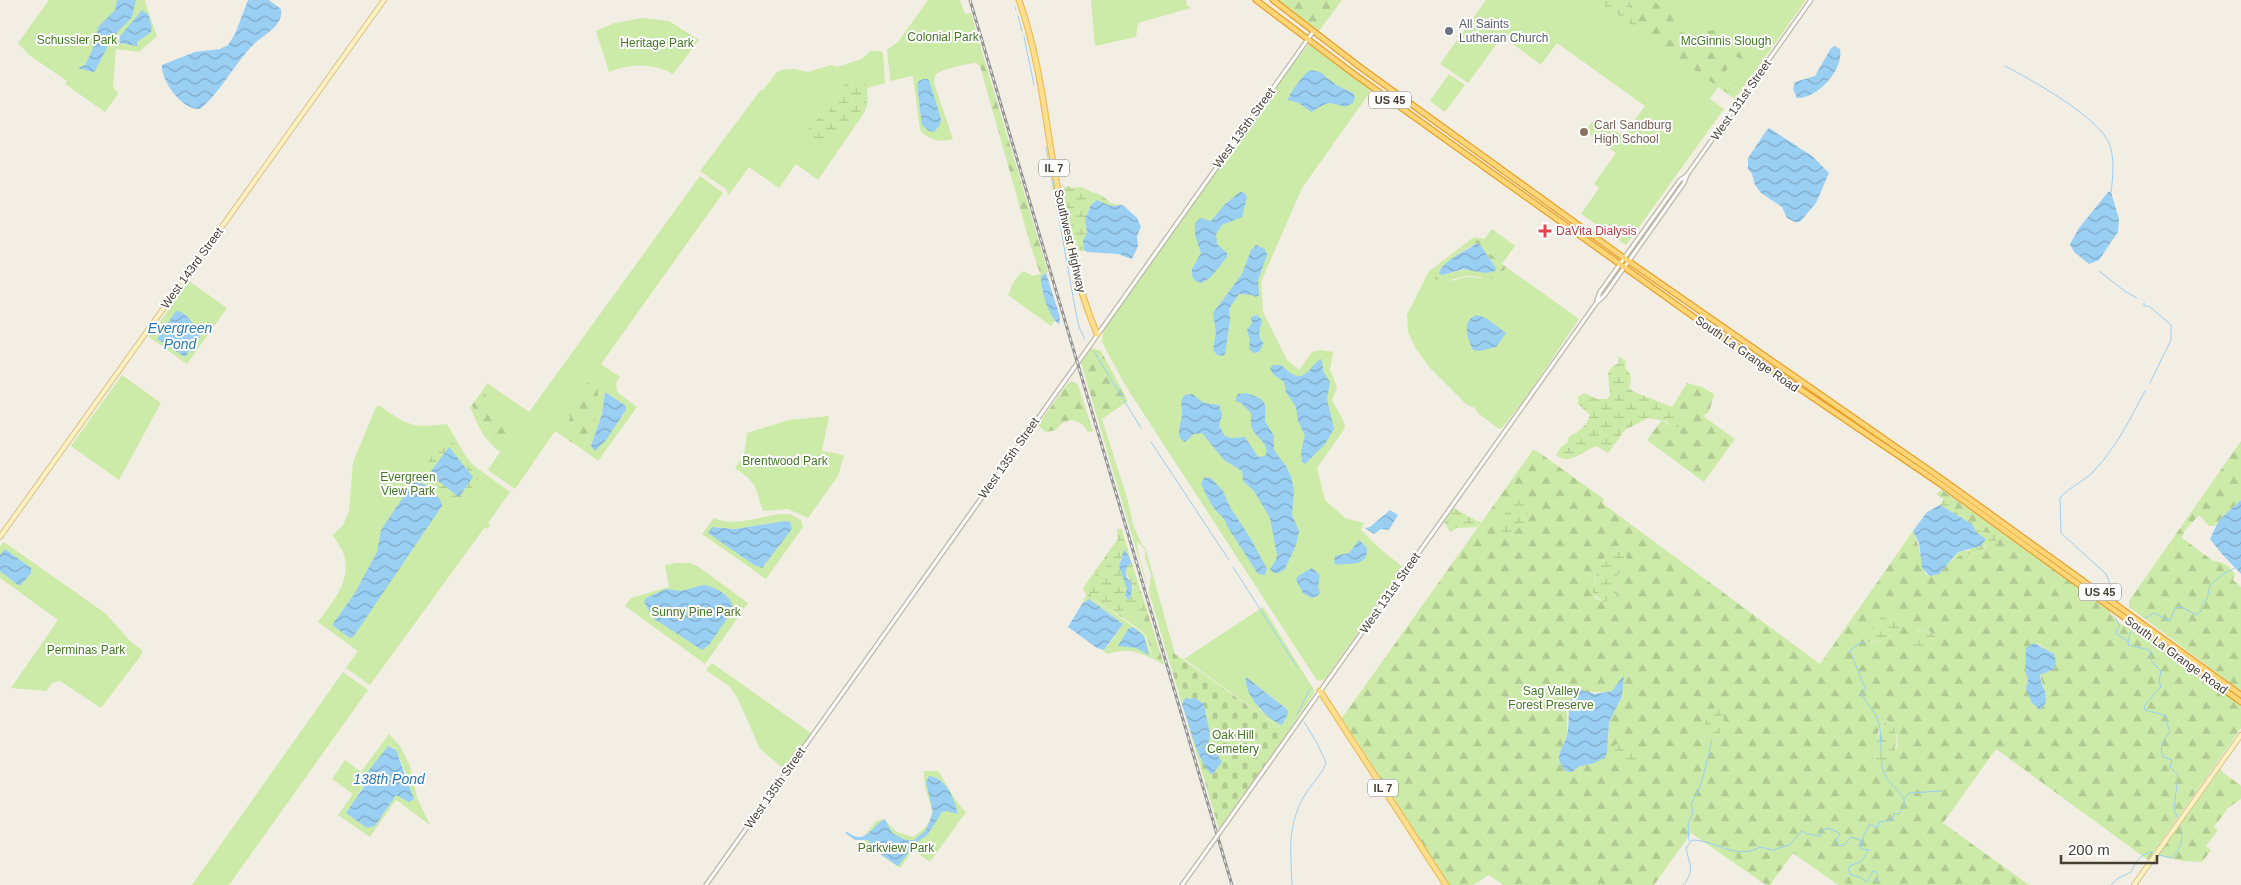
<svg xmlns="http://www.w3.org/2000/svg" width="2241" height="885" font-family="Helvetica,sans-serif">
	<style>
		.green { fill: #cceaa8; fill-rule: evenodd }
		.forest { fill: url(#forest-firs); fill-rule: evenodd }
		.wetland { fill: url(#wetland-marsh) }
		.cemetery { fill: url(#cemetery-stones) }
		.water { fill: url(#water-waves) }
		.lines { fill: none; stroke-linecap: round; stroke-linejoin: round }
		.stream { stroke: #9acff4; stroke-width: 1 }
		.tertiary-casing { stroke: #beb6a5; stroke-width: 5.5 }
		.secondary-casing { stroke: #d5c38f; stroke-width: 6 }
		.primary-casing { stroke: #eabf59; stroke-width: 7 }
		.trunk-casing { stroke: #e6a129; stroke-width: 7 }
		.tertiary { stroke: #fff; stroke-width: 3 }
		.secondary { stroke: #fff0c0; stroke-width: 4 }
		.primary { stroke: #ffdf8f; stroke-width: 4.5 }
		.trunk { stroke: #ffd578; stroke-width: 4.5 }
		.rail-casing { stroke: #949494; stroke-width: 3 }
		.rail { stroke: #fff; stroke-width: 1; stroke-dasharray: 4; stroke-linecap: butt }
		.tertiary-bridge-casing { stroke: #beb6a5; stroke-width: 5.5; stroke-linecap: butt }
		.tertiary-bridge { stroke: #fff; stroke-width: 3 }
		.worship-dot { fill: #6b7280; stroke: #fff; stroke-width: 2 }
		.education-dot { fill: #8d6e63; stroke: #fff; stroke-width: 2 }
		.health-dot { fill: #e0444e; stroke: #fff; stroke-width: 2 }
		.labels { text-anchor: middle; dominant-baseline: central; stroke-width: 4; stroke-linejoin: round; paint-order: stroke }
		.shield { fill: #fff; stroke: #7d7870; stroke-width: 1 }
		.shield-label { font-size: 11px; font-weight: bold; fill: #453e33 }
		.worship-label { font-size: 12px; fill: #5b616d; stroke: #fff; text-anchor: start }
		.park-label { font-size: 12px; fill: #447923; stroke: #fff }
		.street-label { font-size: 12px; fill: #453e33; stroke: #fff }
		.education-label { font-size: 12px; fill: #785e54; stroke: #fff; text-anchor: start }
		.health-label { font-size: 12px; fill: #be3a42; stroke: #fff; text-anchor: start }
		.water-label { font-size: 14px; font-style: italic; fill: #2679b6; stroke: #fff }
	</style>
	<defs>
		<pattern id="forest-firs" width="22" height="20" patternUnits="userSpaceOnUse" patternTransform="scale(1.25)"><rect width="22" height="20" fill="#cceaa8"/><path d="M5 1l3.5 6h-7zM16 11l3.5 6h-7z" fill="#b1ca91"/></pattern>
		<pattern id="wetland-marsh" width="20" height="14" patternUnits="userSpaceOnUse" patternTransform="scale(1.25)"><rect width="20" height="14" fill="#cceaa8"/><path d="M1 5h8M5 5V1M11 12h8M15 12V8" fill="none" stroke="#b1ca91"/></pattern>
		<pattern id="cemetery-stones" width="16" height="16" patternUnits="userSpaceOnUse" patternTransform="scale(1.25)"><rect width="16" height="16" fill="#cceaa8"/><path d="M2 7V4a2 2 0 0 1 4 0v3zM10 15v-3a2 2 0 0 1 4 0v3z" fill="#b1ca91"/></pattern>
		<pattern id="water-waves" width="16" height="10" patternUnits="userSpaceOnUse" patternTransform="scale(1.25)"><rect width="16" height="10" fill="#9acff4"/><path d="M0 5q4-4 8 0t8 0" fill="none" stroke="#7fa9c6"/></pattern>
	</defs>
	<rect width="100%" height="100%" fill="#f3eee3"/>
	<!-- green -->
	<path class="green" d="M49,0H146L145,2L157,36L139,52L116,49L113,86L118,94L105,112L65,84L67,81L29,55L18,43Z
		M928,0H960L965,14L971,13L985,62C973,63 944,67 935,75L934,83L953,139C940,143 929,140 920,130L913,77L912,76L890,81V77L887,50L898,42Z
		M1091,0H1186L1187,5L1191,8L1138,23L1136,37L1095,46Z
		M1486,0H1806L1735,99L1718,87L1710,99L1724,109L1626,245L1581,214L1599,188L1594,184L1616,153L1585,131L1595,118L1597,120L1598,118L1623,136L1645,106L1557,43L1541,65L1506,39L1501,38L1468,83L1440,64Z
		M643,18L669,21L699,40L673,74C654,63 629,63 609,72L596,31L615,23Z
		M1313,44L1373,88L1302,188L1261,282L1263,312L1287,360L1299,370L1312,352L1321,350L1333,352L1330,370L1337,387L1332,400L1344,422L1345,428L1317,468L1325,500L1345,518L1364,523L1361,530L1379,548L1404,568L1325,679L1320,681L1316,679L1125,385L1102,342L1103,332L1109,322L1267,99L1308,45Z
		M870,51H881L883,54L885,83L867,88L868,103L864,113L818,180L796,164L779,188L749,167L728,196L727,190L700,171L760,91L764,89L776,73L782,70L794,69L808,72L831,65L837,67L862,59Z
		M1449,74L1465,85L1445,112L1430,101Z
		M700,176L723,193L601,364L620,377L616,383L617,392L637,407L598,461L583,450L589,439L591,383L589,381L570,416L566,435L564,437L555,431L515,489L488,470L500,452C484,440 478,426 470,407L472,405L491,441L502,422L498,419L483,390L487,383L529,412ZM605,392L624,414L617,423L591,446L602,414Z
		M1492,229L1515,246L1502,264L1490,254L1482,240L1463,248L1434,269L1453,281C1462,277 1467,276 1477,278C1484,279 1494,275 1501,274L1506,267L1579,319L1527,396L1502,428L1499,429L1478,413L1475,408L1466,404L1430,368L1416,349L1408,332L1407,315L1429,271L1474,237L1484,239Z
		M1023,271L1033,276L1040,274L1041,276L1042,291L1055,320L1051,326L1008,295L1014,281Z
		M189,281L227,308L187,364L149,337Z
		M122,375L161,403L119,480L71,446Z
		M380,406C408,426 412,428 447,424L465,455L473,465L510,492L488,523L490,525L488,529L485,527L370,685L346,668L358,651L318,622C333,601 353,580 343,552C340,546 336,541 333,535L343,525L349,511L353,462L376,407Z
		M829,416L822,451L844,455L838,476L808,518L788,509L763,511C754,485 759,485 735,468L744,455L747,433L789,420Z
		M1101,416L1128,501L1133,525L1142,545L1145,547L1175,654L1165,647L1149,592L1151,574L1145,558V550L1137,541C1137,556 1145,571 1147,586L1097,417Z
		M780,514H790L801,520L803,527L766,579L702,534L714,518C733,527 759,517 780,514ZM785,521C780,550 779,550 754,565L725,543L710,535L716,527L735,529Z
		M4,542L105,613L130,641L142,650V654L101,708L60,681L52,683L46,691L11,688L58,620L0,578V546Z
		M677,563H690L699,567L748,603L705,664L625,606L631,598L669,587L665,565Z
		M1092,598L1144,634L1153,659C1136,651 1126,648 1108,654L1102,650L1107,647L1123,624L1089,599Z
		M1263,607L1314,690V693L1287,733L1184,659ZM1245,680C1255,683 1279,702 1288,710L1285,721L1279,724L1259,709Z
		M712,663L811,733L785,770L760,749L737,697L730,687L706,670Z
		M343,672L368,690L229,885H192Z
		M389,734L400,746L410,766L417,798L430,825L396,800L370,837L338,815L353,794L332,779L345,760L361,772ZM394,747L407,775L408,784L399,796L396,795L375,826L367,828L356,799L358,798V794L370,778V772L374,765Z
		M924,771H938C948,785 954,801 966,812L930,862L913,850L900,868L865,844L864,836L876,821L883,819L897,832L913,837C949,813 922,804 924,771Z"/>
	<!-- forest -->
	<path class="forest" d="M1277,0H1342L1319,31Z
		M1627,0C1654,0 1669,2 1678,30L1687,35L1725,28C1729,30 1732,33 1736,35C1749,40 1764,37 1753,58L1740,59L1731,53L1725,56L1724,61L1728,66L1725,74L1732,81L1743,88L1735,99L1635,27L1637,21Z
		M985,62L1048,272L1041,276L1031,247L980,66L976,63Z
		M1475,240H1482L1490,254L1506,267C1495,284 1485,277 1470,276C1456,275 1441,289 1429,273L1434,269ZM1477,243L1481,246L1496,268L1492,272L1466,269L1443,275L1440,269L1466,249Z
		M1091,348L1101,351L1128,401L1102,419L1101,416L1097,417L1081,362Z
		M589,381L598,390C598,412 594,431 583,450L564,437L570,417L567,407L579,390Z
		M1072,381L1078,385L1093,431L1088,432C1085,429 1084,425 1080,423C1071,417 1061,422 1056,430L1045,432L1038,425L1067,384Z
		M1687,383L1702,387L1714,394L1709,412L1703,416L1735,439L1704,482L1647,440L1662,420L1672,427L1680,419L1683,413L1672,407Z
		M483,390L498,419L508,425L509,436L501,443L491,441L472,405Z
		M2241,441V500L2219,520L2215,526H2209L2199,515L2185,530L2182,538L2213,561C2222,561 2230,567 2235,574L2233,580L2241,587V691L2129,607V601Z
		M1533,450L1537,451L1604,499L1602,503L1820,664L1913,531C1920,546 1920,561 1926,575L1961,555L1981,553L1995,535L1980,531L1977,525L1957,513L1953,506L1936,494L1942,490L2109,610C2113,619 2125,629 2135,630L2241,705V728L2148,860L1996,749L1943,823L2029,885H1838L1793,853L1770,885H1766L1691,833L1654,885H1503L1489,875L1473,885H1449L1342,718ZM1627,559L1616,579L1617,594C1609,602 1605,603 1595,598C1591,585 1595,575 1602,563ZM1887,612L1896,613L1901,616V627C1891,638 1881,642 1866,643L1864,637ZM1917,630H1928L1935,636V641L1916,647L1913,644ZM2038,644L2044,648L2050,671L2043,672L2040,675L2047,699C2034,685 2023,676 2026,656ZM1624,676L1622,687L1609,722L1608,744L1592,764L1580,766L1572,772L1559,756L1567,734V709L1573,692C1587,691 1598,693 1612,691ZM1886,720L1893,723L1897,736V748L1873,760L1878,732Z
		M1115,543L1133,612L1145,604L1164,665L1153,659C1151,651 1149,640 1144,633C1141,630 1095,599 1092,598L1082,604L1086,595L1083,588Z
		M2220,770L2241,786V799L2228,808L2214,827L2218,830L2206,846L2211,850L2202,862L2182,861L2161,856L2156,858Z"/>
	<!-- wetland -->
	<path class="wetland" d="M1597,0H1627L1637,21L1635,27Z
		M857,79L865,84L866,103L844,132L832,141L820,142L810,137L809,128L824,113L830,111L836,97L846,82Z
		M1067,186L1073,188L1082,187C1092,194 1102,192 1110,203L1122,205L1111,206L1095,201C1085,210 1086,220 1087,231C1087,239 1082,243 1085,251L1076,250L1063,194L1064,188Z
		M1618,356L1626,361L1625,368C1632,374 1632,378 1629,387L1632,391L1677,409L1683,413L1678,427H1672L1666,421L1648,418L1625,430L1608,453L1596,446C1584,451 1569,466 1556,455L1561,447L1568,442V438C1579,431 1586,427 1590,415L1578,404V397L1584,393L1597,399H1607L1610,395L1608,373L1613,366L1619,363Z
		M450,440L453,442L462,459L478,476V480L470,491H468L460,499L455,501L421,477C425,465 438,444 450,440Z
		M1523,498C1535,511 1523,538 1499,531C1498,520 1512,500 1523,498Z
		M1944,499L1953,506L1957,513L1977,525L1980,531L1995,535L1997,542L1992,547L1986,545L1981,553L1961,555L1951,560L1961,550L1969,551L1976,532L1965,520L1940,505Z
		M1454,508L1475,520L1481,522L1477,527L1457,528L1450,532L1444,522Z
		M1117,529H1122L1131,561L1127,554H1123L1119,562L1127,589L1125,595L1129,601L1133,587C1130,578 1120,571 1132,563L1148,614L1141,615L1135,611L1129,615L1122,616L1116,611L1109,610L1100,602L1092,598L1087,585L1097,578L1095,575L1109,564L1106,555L1118,539Z
		M1615,546C1624,545 1625,552 1627,559L1616,579L1617,594L1615,599L1604,602L1593,594C1593,579 1602,554 1615,546Z
		M1887,611H1892L1901,616V630L1883,640L1866,643L1864,637Z
		M1928,630L1935,636L1937,645L1919,649L1911,643L1915,631Z
		M1718,706C1730,716 1720,725 1719,737L1709,740C1700,728 1706,717 1715,707Z
		M1886,720L1893,723C1899,743 1898,747 1886,764L1876,767C1869,758 1879,730 1886,720Z
		M1622,743L1631,745L1641,752L1639,761L1631,763L1614,754V745Z"/>
	<!-- cemetery -->
	<path class="cemetery" d="M1165,647L1287,733L1219,829Z"/>
	<!-- water -->
	<path class="water" d="M117,0H136L132,17L112,38L95,71L93,72L78,68L85,65L92,51L98,27L115,10Z
		M248,0H269L281,9C284,26 263,35 254,44C234,64 221,92 200,109C182,110 161,81 162,65L195,52L220,49L228,45L235,34Z
		M142,10L148,14L152,28L151,32L137,42V46L120,43V36Z
		M1835,46L1840,49C1844,69 1818,99 1797,98L1793,89L1795,82L1815,76L1831,48Z
		M1311,70L1320,72L1336,85L1353,93L1355,98L1353,103L1345,107C1325,101 1329,102 1311,112L1299,103L1288,100C1288,95 1305,72 1311,70Z
		M923,79H928L930,83L941,119L940,125L934,132L929,131L922,125L917,85L919,81Z
		M1769,128L1812,156L1829,173L1816,203L1800,222H1795L1787,218L1782,207L1761,193L1755,185L1752,174L1748,169V158L1766,131Z
		M1240,192L1245,193L1247,197L1242,217L1222,225L1216,234L1217,244L1227,253V257L1211,277L1202,283L1195,281L1192,276V269L1201,253L1195,235V223L1201,218L1211,221L1225,204Z
		M2108,192H2111L2119,219L2118,232L2099,260L2089,264L2074,252L2070,244L2079,228Z
		M1097,200L1111,206L1123,205L1137,218L1141,227L1137,236L1138,246L1132,259L1118,254L1087,252L1084,250L1083,241L1087,233L1085,219L1091,205Z
		M1477,243L1481,246L1496,268L1495,271L1486,273L1463,269L1443,275L1439,274C1440,262 1468,250 1477,243Z
		M1256,245L1265,249L1267,255L1258,280L1259,295L1256,297L1252,295L1239,294L1229,309L1230,320L1225,354L1223,356L1217,355L1213,350L1216,332L1213,313L1242,274L1251,250Z
		M1046,273L1060,317L1059,324C1049,318 1040,288 1041,276Z
		M176,311C188,312 195,327 200,337L185,357L157,339Z
		M1257,315L1262,320L1259,333L1261,341L1264,343L1259,352L1254,353L1249,349L1250,340L1247,330L1252,323L1251,317Z
		M1477,315L1486,318L1506,333L1496,347L1479,351L1473,350C1467,337 1461,321 1477,315Z
		M1322,359L1323,371L1330,382L1327,399L1334,429L1325,444L1305,464L1302,462L1301,452L1305,435L1298,421L1296,407L1286,392L1284,382L1273,374L1270,368L1273,365H1281C1285,368 1289,373 1294,375C1307,381 1312,362 1322,359Z
		M605,392L626,406V410L606,440L595,451L591,446L602,414Z
		M1246,393C1267,400 1266,401 1265,421L1274,436V450L1286,466L1291,476L1294,490L1292,515L1299,531L1296,545L1285,569L1279,573H1274L1270,569L1276,560L1277,555L1270,518L1254,491L1243,481L1242,471L1224,460L1202,433L1194,434L1185,442C1174,436 1181,425 1182,415C1182,407 1179,401 1185,395L1192,394L1204,403L1219,405L1222,414L1219,426L1225,436L1231,438L1245,437L1258,457L1265,456C1272,443 1252,436 1251,425C1250,420 1252,417 1251,413L1241,403L1235,401L1238,394Z
		M449,447L473,477L459,497L429,474Z
		M1205,477L1211,478L1223,491L1230,507L1251,539L1267,569L1265,575L1258,574L1227,526C1225,518 1223,518 1218,513C1213,508 1203,490 1201,483Z
		M417,481C425,483 442,497 442,506L353,637L350,638L332,625L355,593L377,552L381,530L412,484Z
		M2241,500V574L2222,554L2210,539L2219,520Z
		M1940,505L1972,524L1976,532L1986,539L1981,546L1958,552L1939,574L1930,576L1922,568L1919,543L1913,531L1927,512Z
		M1390,510L1398,515L1389,530L1381,529L1374,534L1365,528L1370,527Z
		M785,521L790,522L792,529L762,568L754,565L708,533L712,527L735,529Z
		M1359,540L1367,548C1368,563 1357,564 1346,564C1340,564 1339,566 1334,563L1335,556L1349,553Z
		M5,549L31,568V573L21,585H18L0,571V555Z
		M1124,550L1126,551L1132,563C1126,566 1125,572 1127,578C1135,585 1132,591 1129,601L1125,595L1127,589L1119,566Z
		M1312,568L1320,575L1318,588L1320,593L1317,596L1311,598L1303,593L1296,580L1298,576Z
		M703,585C715,586 734,597 733,610L709,645L702,650L653,618L644,602L646,598L666,589L681,591Z
		M1089,599L1123,624L1104,650L1097,648L1068,627L1082,604Z
		M1133,627L1144,636L1149,655L1136,648L1118,646L1128,629Z
		M2034,643L2054,654L2056,662L2054,669L2040,675C2041,688 2053,699 2040,710L2032,703L2026,689L2028,679L2025,671L2026,648Z
		M1624,675L1622,696L1609,722L1607,753L1604,758L1592,764L1580,766L1572,772H1567C1563,768 1560,764 1559,758C1559,751 1565,743 1567,735C1571,719 1565,703 1576,688L1595,694L1612,691Z
		M1246,677L1288,710V714L1282,725C1267,720 1243,693 1246,677Z
		M1186,697L1189,699L1195,698L1204,704C1205,717 1214,736 1207,747L1200,746L1217,754L1222,762L1212,775C1199,766 1188,720 1182,704Z
		M388,746L396,750L414,799L409,802L396,795L375,826L367,828L346,813L370,778L367,773Z
		M929,776C947,778 954,799 958,814L946,811L942,812L928,834L916,843L898,866L883,856L868,840H855L845,833L847,832C867,846 870,827 885,819L892,833L906,840H914L926,830L933,812L926,782Z"/>
	<g class="lines">
		<!-- stream -->
		<path class="stream" d="M1015,7L1016,10
			M1018,16L1022,31
			M1024,36L1034,85
			M2005,66C2032,80 2098,117 2109,143C2115,157 2113,177 2111,192
			M1046,147L1076,313L1079,327L1085,339
			M2099,271L2126,292L2137,298
			M2144,303V306H2149L2171,325V340L2150,383
			M1095,353L1141,428
			M1151,442L1229,560
			M1233,567L1297,667
			M2115,596L2106,574L2061,533L2060,498C2069,487 2083,482 2093,472C2116,448 2130,419 2145,391
			M2115,617L2120,626L2116,630V634L2128,641
			M2145,618L2154,613L2170,621L2175,608L2182,607L2196,615L2201,611L2202,604L2207,599L2210,585L2223,574L2235,568
			M2134,630L2130,633L2128,645L2150,650L2152,662L2161,671L2159,681L2161,687C2153,693 2151,700 2144,706L2145,710L2164,715L2170,732C2163,739 2159,748 2163,757L2172,760L2170,767L2178,775L2174,809L2177,817
			M1297,715L1310,689
			M1905,797L1909,793L1942,791
			M1689,841L1688,824L1693,812L1691,804C1704,784 1706,762 1712,740
			M1861,843H1863V837L1870,824L1878,828L1879,822L1892,820L1894,814H1898L1904,808V798L1887,779L1882,767L1880,728L1876,715L1862,696L1865,688L1850,651L1858,644L1865,642
			M2159,855L2171,858C2180,851 2184,838 2181,827
			M1292,885C1291,853 1287,831 1301,802C1307,788 1320,778 1326,763L1317,743L1304,722
			M1683,885C1696,870 1689,865 1686,848L1692,840C1716,840 1736,861 1760,847L1773,850L1789,845L1802,831L1807,834L1821,836L1823,830L1827,828L1840,833L1836,840L1839,846L1844,845L1851,837L1860,840L1861,849L1869,850L1861,862L1851,865L1848,869L1851,875L1860,877L1867,882L1873,871L1876,872L1878,875L1875,885
			M2111,885L2117,879L2131,872C2135,863 2139,856 2150,852L2153,853"/>
		<defs>
			<path id="tertiary" d="M1597,300L1600,292L1680,180L1686,176
				M1225,825L1597,302L1604,296L1684,183L1687,175L1811,0
				M706,885L1313,32
				M1182,885L1210,846"/>
			<path id="secondary" d="M0,537L384,0
				M2134,885L2241,735"/>
			<path id="primary" d="M1019,0C1035,45 1042,91 1049,138C1060,204 1071,272 1097,334
				M1320,691L1446,885"/>
			<path id="trunk" d="M1256,0L1354,74L1698,320L1939,483L2241,702
				M1273,0L1360,67L1624,258L1942,479L2241,695"/>
		</defs>
		<!-- tertiary casing -->
		<use href="#tertiary" class="tertiary-casing"/>
		<!-- secondary casing -->
		<use href="#secondary" class="secondary-casing"/>
		<!-- primary casing -->
		<use href="#primary" class="primary-casing"/>
		<!-- trunk casing -->
		<use href="#trunk" class="trunk-casing"/>
		<!-- tertiary -->
		<use href="#tertiary" class="tertiary"/>
		<!-- secondary -->
		<use href="#secondary" class="secondary"/>
		<!-- primary -->
		<use href="#primary" class="primary"/>
		<!-- trunk -->
		<use href="#trunk" class="trunk"/>
		<defs>
			<path id="rail" d="M970,0L1232,885"/>
		</defs>
		<!-- rail casing -->
		<use href="#rail" class="rail-casing"/>
		<!-- rail -->
		<use href="#rail" class="rail"/>
		<defs>
			<path id="tertiary-bridge" d="M1210,846L1225,825"/>
		</defs>
		<!-- tertiary-bridge casing -->
		<use href="#tertiary-bridge" class="tertiary-bridge-casing"/>
		<!-- tertiary-bridge -->
		<use href="#tertiary-bridge" class="tertiary-bridge"/>
	</g>
	<!-- markers -->
	<circle class="worship-dot" cx="1449" cy="31" r="5"/>
	<circle class="education-dot" cx="1584" cy="132" r="5"/>
	<path class="health-dot" d="M1542.5 223.5h5v5h5v5h-5v5h-5v-5h-5v-5h5z"/>
	<g class="labels">
		<!-- shield labels -->
		<g class="shield">
			<rect x="1369" y="91.5" width="42" height="17" rx="4"/>
			<rect x="1039" y="159.5" width="30" height="17" rx="4"/>
			<rect x="2079" y="583.5" width="42" height="17" rx="4"/>
			<rect x="1368" y="779.5" width="30" height="17" rx="4"/>
		</g>
		<g class="shield-label">
			<text x="1390" y="100">US 45</text>
			<text x="1054" y="168">IL 7</text>
			<text x="2100" y="592">US 45</text>
			<text x="1383" y="788">IL 7</text>
		</g>
		<!-- worship labels -->
		<g class="worship-label">
			<text x="1459" y="24">All Saints<tspan x="1459" dy="14">Lutheran Church</tspan></text>
		</g>
		<!-- park labels -->
		<g class="park-label">
			<text x="943" y="37">Colonial Park</text>
			<text x="77" y="40">Schussler Park</text>
			<text x="1726" y="41">McGinnis Slough</text>
			<text x="657" y="43">Heritage Park</text>
			<text x="785" y="461">Brentwood Park</text>
			<text x="408" y="477">Evergreen<tspan x="408" dy="14">View Park</tspan></text>
			<text x="696" y="612">Sunny Pine Park</text>
			<text x="86" y="650">Perminas Park</text>
			<text x="1551" y="691">Sag Valley<tspan x="1551" dy="14">Forest Preserve</tspan></text>
			<text x="1233" y="735">Oak Hill<tspan x="1233" dy="14">Cemetery</tspan></text>
			<text x="896" y="848">Parkview Park</text>
		</g>
		<!-- street labels -->
		<g class="street-label">
			<text transform="translate(1741 100) rotate(-55)">West 131st Street</text>
			<text transform="translate(1244 128) rotate(-54)">West 135th Street</text>
			<text transform="translate(1070 241) rotate(77)">Southwest Highway</text>
			<text transform="translate(192 268) rotate(-54)">West 143rd Street</text>
			<text transform="translate(1747 354) rotate(35)">South La Grange Road</text>
			<text transform="translate(1009 458) rotate(-55)">West 135th Street</text>
			<text transform="translate(1390 593) rotate(-55)">West 131st Street</text>
			<text transform="translate(2176 655) rotate(36)">South La Grange Road</text>
			<text transform="translate(775 788) rotate(-55)">West 135th Street</text>
		</g>
		<!-- education labels -->
		<g class="education-label">
			<text x="1594" y="125">Carl Sandburg<tspan x="1594" dy="14">High School</tspan></text>
		</g>
		<!-- health labels -->
		<g class="health-label">
			<text x="1556" y="231">DaVita Dialysis</text>
		</g>
		<!-- water labels -->
		<g class="water-label">
			<text x="180" y="328">Evergreen<tspan x="180" dy="16">Pond</tspan></text>
			<text x="389" y="779">138th Pond</text>
		</g>
	</g>
	<!-- scale -->
	<path d="M2061 855v8h96v-8" fill="none" stroke="#453e33" stroke-width="2.5"/>
	<text x="2068" y="855" font-size="15" fill="#453e33" stroke="#ffffff" stroke-width="4" paint-order="stroke">200 m</text>
</svg>
